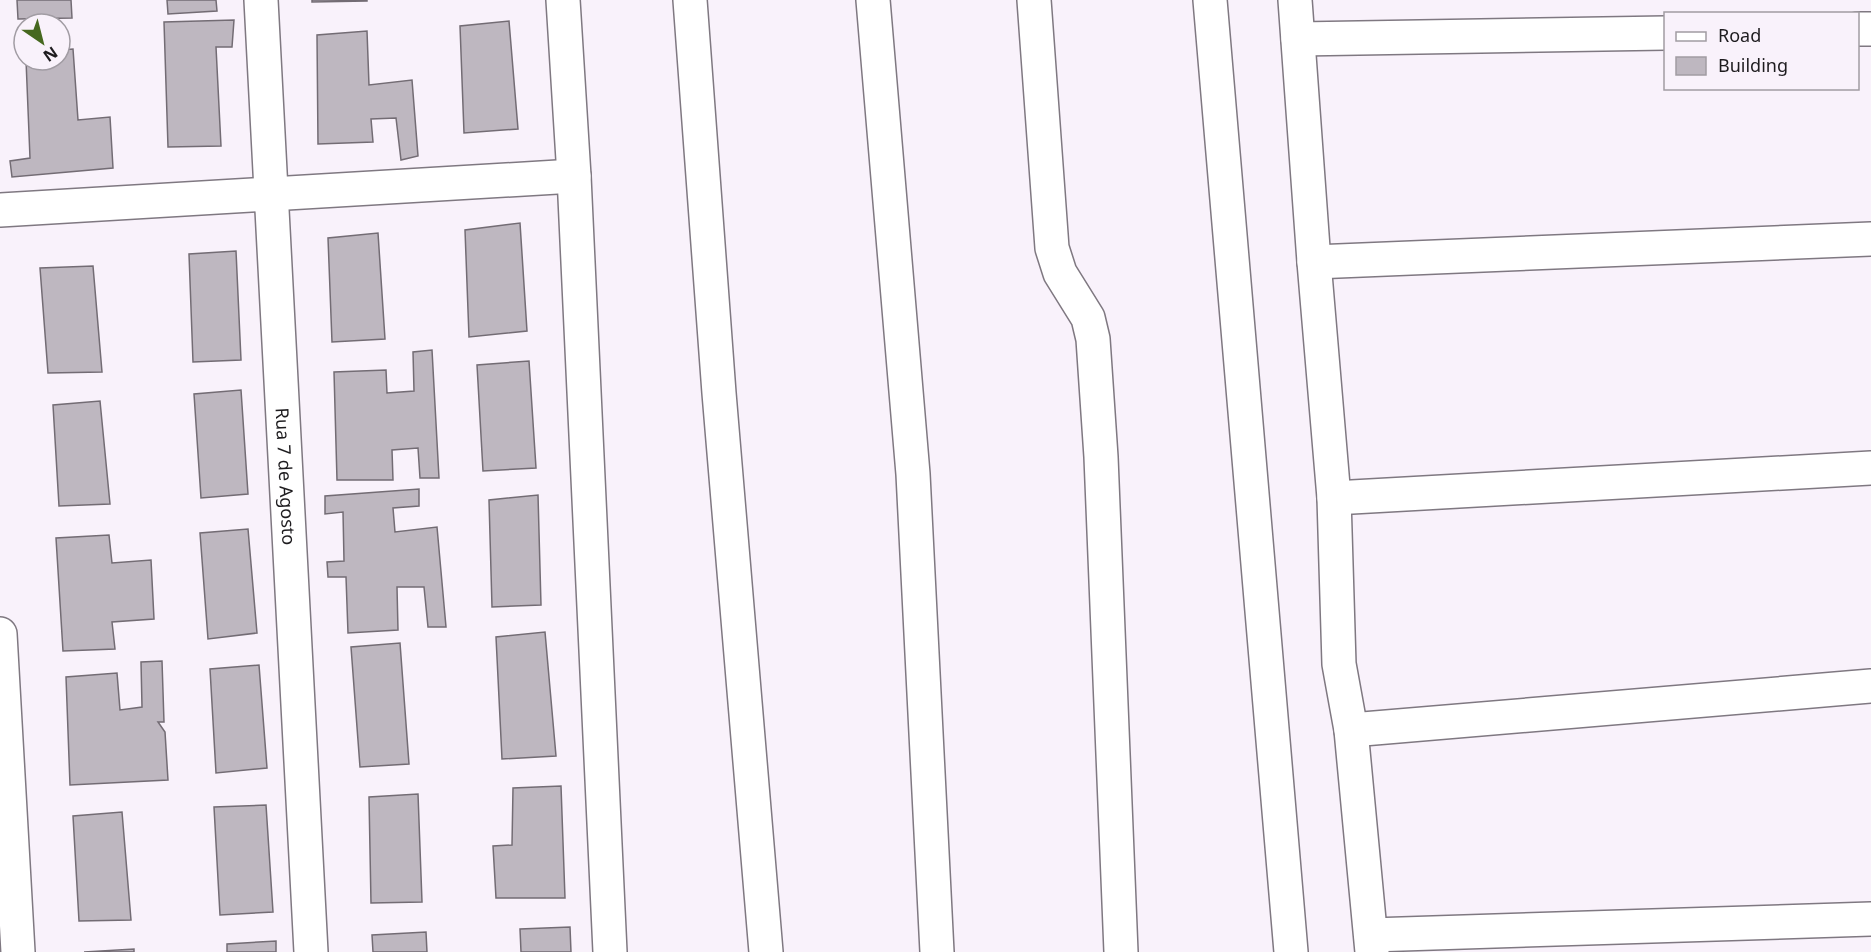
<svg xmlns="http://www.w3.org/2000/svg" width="1871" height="952" font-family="'Noto Sans',sans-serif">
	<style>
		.building { fill: #beb7c0; stroke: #736c74; stroke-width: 1.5 }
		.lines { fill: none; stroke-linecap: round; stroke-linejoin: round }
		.minor-casing { stroke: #7f7881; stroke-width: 36 }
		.minor { stroke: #fff; stroke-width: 33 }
		.labels { text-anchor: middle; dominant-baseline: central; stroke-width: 4.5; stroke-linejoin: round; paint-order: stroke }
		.street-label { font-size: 18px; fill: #1e1c1f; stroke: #f9f2fb }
	</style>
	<rect width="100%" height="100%" fill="#f9f2fb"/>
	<!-- building -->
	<path class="building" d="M17,0H71L72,18L18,19Z
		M167,0H216L217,11L168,14Z
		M312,0H367V1L312,2Z
		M234,20L232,47H216L221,146L168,147L164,22Z
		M509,21L518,129L464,133L460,26Z
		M367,31L369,85L412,80L418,156L401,160L396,118L371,119L373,142L318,144L317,35Z
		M73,49L78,120L110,117L113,168L12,177L10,161L30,158L26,60H60V50Z
		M520,223L527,331L469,337L465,230Z
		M378,233L385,339L332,342L328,238Z
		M236,251L241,360L193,362L189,254Z
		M93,266L102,372L48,373L40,268Z
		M432,350L439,478H420L418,448L392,450L393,480H337L334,372L386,370L387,393L414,391L413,352Z
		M529,361L536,468L483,471L477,365Z
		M241,390L248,494L201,498L194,394Z
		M100,401L110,504L59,506L53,405Z
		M419,489V506L393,508L395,532L437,527L446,627H428L424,587H397L398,630L348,633L346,577H328L327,562L344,561L343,512L325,514V496Z
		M538,495L541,605L492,607L489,500Z
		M248,529L257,633L208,639L200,533Z
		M109,535L112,563L151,560L154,619L112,622L115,649L63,651L56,538Z
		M545,632L556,756L502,759L496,637Z
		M400,643L409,764L360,767L351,647Z
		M162,661L164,722H158L165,732L168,780L70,785L66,677L117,673L120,710L142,707L141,662Z
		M259,665L267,768L216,773L210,669Z
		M561,786L565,898H496L493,846L512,845L513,788Z
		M418,794L422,902L371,903L369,797Z
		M266,805L273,912L220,915L214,807Z
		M122,812L131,920L79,921L73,816Z
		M570,927L571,952H521L520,929Z
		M426,932L427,952H373L372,935Z
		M276,941V952H227V944Z
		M134,949V952H84Z"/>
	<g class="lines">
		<defs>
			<g id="minor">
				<path id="s1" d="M261,0L311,952"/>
				<path d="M563,0L574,176L610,952"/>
				<path d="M690,0L719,393L766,952"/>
				<path d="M873,0L913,474L937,952"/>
				<path d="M1034,0L1052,248L1060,273L1088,318L1093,339L1101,457L1121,952"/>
				<path d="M1210,0L1291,952"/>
				<path d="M1295,0L1314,262L1334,498L1339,664L1351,730L1372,952"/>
				<path d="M1858,29H1871"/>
				<path d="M1298,39L1666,33"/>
				<path d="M0,210L574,176"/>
				<path d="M1314,262L1871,239"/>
				<path d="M1334,498L1871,468"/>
				<path d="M0,634L18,952"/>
				<path d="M1351,730L1871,686"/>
				<path d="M1371,935L1871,919"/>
			</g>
		</defs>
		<!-- minor casing -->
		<use href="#minor" class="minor-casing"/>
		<!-- minor -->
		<use href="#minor" class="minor"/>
	</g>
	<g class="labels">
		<!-- street labels -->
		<g class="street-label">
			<text stroke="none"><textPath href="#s1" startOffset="477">Rua 7 de Agosto</textPath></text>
		</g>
	</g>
	<!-- legend -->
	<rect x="1664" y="12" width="195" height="78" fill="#f9f2fb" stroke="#a19ca3" stroke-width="1.5"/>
	<rect x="1676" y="32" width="30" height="9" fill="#ffffff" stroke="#a19ca3" stroke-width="1.5"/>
	<text x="1718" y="42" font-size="18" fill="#1e1c1f">Road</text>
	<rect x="1676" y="57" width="30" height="18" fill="#beb7c0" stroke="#a19ca3" stroke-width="1.5"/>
	<text x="1718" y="72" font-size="18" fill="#1e1c1f">Building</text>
	<!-- north arrow -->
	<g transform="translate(42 42) rotate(145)"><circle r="28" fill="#f9f2fb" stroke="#a19ca3" stroke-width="1.5"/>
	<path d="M0-4.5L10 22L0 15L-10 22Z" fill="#46681f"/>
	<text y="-9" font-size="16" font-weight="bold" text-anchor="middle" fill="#1e1c1f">N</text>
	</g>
</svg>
